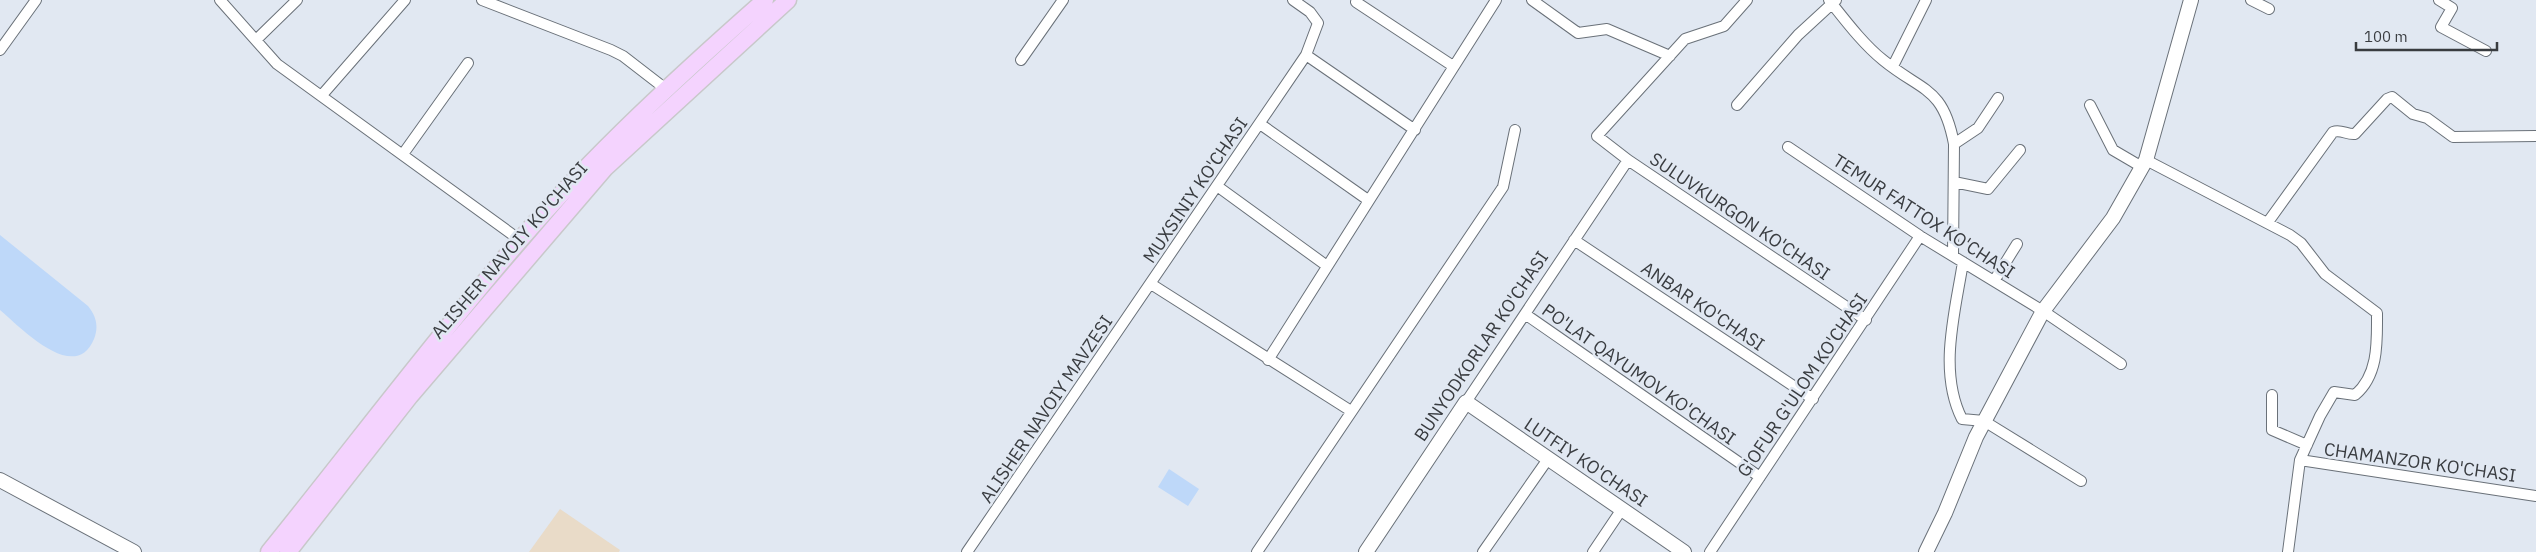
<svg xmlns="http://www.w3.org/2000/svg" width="2536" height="552" font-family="'IBM Plex Sans',sans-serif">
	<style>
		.commercial { fill: #e9dbc8 }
		.green { fill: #bed8f9 }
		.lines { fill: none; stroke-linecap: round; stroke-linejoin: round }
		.street-casing { stroke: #6a7179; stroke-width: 12 }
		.secondary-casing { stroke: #6a7179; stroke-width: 16 }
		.primary-casing { stroke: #c8c8ca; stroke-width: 19 }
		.street { stroke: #fff; stroke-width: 10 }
		.secondary { stroke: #fff; stroke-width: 14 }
		.primary { stroke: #f4d3fe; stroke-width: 16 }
		.labels { text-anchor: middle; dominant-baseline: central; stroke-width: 5; stroke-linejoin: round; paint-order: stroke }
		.street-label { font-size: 18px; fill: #393c40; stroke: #e1e8f2 }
	</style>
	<rect width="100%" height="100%" fill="#e1e8f2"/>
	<!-- commercial -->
	<path class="commercial" d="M560,509L620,550L619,552H529Z"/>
	<!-- green -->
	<path class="green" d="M0,235L88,306C96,316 99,326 94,339C75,385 20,327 0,310Z
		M1169,469L1199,489L1188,506L1158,487Z"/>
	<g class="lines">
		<defs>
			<path id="street" d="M220,0L277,64L520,240
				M482,0L611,50L623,56L667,90
				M1532,0L1578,33L1607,29L1670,56
				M1747,0L1724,26L1685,39L1597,136L1628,160L1866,320
				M1829,0C1845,20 1863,44 1883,60C1922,92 1943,86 1954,144L1953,256
				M2251,0L2269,9
				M2439,0L2452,8L2441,27L2486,51
				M1356,2L1453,66
				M256,40L297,0
				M0,50L36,0
				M1306,55L1415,130
				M1021,60L1063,0
				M1893,66L1926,0
				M322,95L405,0
				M1737,105L1798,35L1836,0
				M2090,105L2113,150L2142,167
				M1260,124L1368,200
				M1954,144L1978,128L1998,98
				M1788,147L1920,236L2043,311L2121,364
				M403,154L468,63
				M2146,160L2290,235L2301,243L2325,274L2377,313C2377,341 2379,375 2355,395L2334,392L2320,416L2300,460L2288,552
				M1954,182L1988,189L2020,150
				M1217,186L1327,266
				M2268,222L2333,132C2341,129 2347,135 2355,134L2387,99L2392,97L2413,114L2427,118L2453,137L2536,136
				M1574,240L1813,399
				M1963,262C1955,313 1938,371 1962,419L1984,421L2081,481
				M1994,281L2017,244
				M1151,284L1351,411
				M1525,314L1760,477
				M1268,360L1496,0
				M2272,395V430L2307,445
				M1466,402L1628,160
				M2300,460L2536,496
				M967,552L1306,55L1318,23L1310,12L1293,0
				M1257,552L1503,187L1515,130
				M1483,552L1548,459
				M1593,552L1622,509
				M1710,552L1920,236"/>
			<path id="secondary" d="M0,480L134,552
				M1366,552L1466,402L1684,552
				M1926,552L1945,513L1976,437L2043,311L2113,218L2146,160L2191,0"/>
			<path id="primary" d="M269,552C353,448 433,341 520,240C594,154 680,75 765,0
				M288,552L410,396L605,168L788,0"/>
		</defs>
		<!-- street casing -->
		<use href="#street" class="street-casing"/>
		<!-- secondary casing -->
		<use href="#secondary" class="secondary-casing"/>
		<!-- primary casing -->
		<use href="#primary" class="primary-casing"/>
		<!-- street -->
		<use href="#street" class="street"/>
		<!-- secondary -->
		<use href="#secondary" class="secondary"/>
		<!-- primary -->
		<use href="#primary" class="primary"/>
	</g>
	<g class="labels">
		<!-- street labels -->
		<g class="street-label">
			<text transform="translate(1195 190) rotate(-56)">MUXSINIY KO'CHASI</text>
			<text transform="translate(1740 216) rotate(34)">SULUVKURGON KO'CHASI</text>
			<text transform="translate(1924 216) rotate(33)">TEMUR FATTOX KO'CHASI</text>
			<text transform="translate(509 250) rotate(-49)">ALISHER NAVOIY KO'CHASI</text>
			<text transform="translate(1703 306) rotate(34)">ANBAR KO'CHASI</text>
			<text transform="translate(1481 346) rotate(-56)">BUNYODKORLAR KO'CHASI</text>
			<text transform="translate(1639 374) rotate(35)">PO'LAT QAYUMOV KO'CHASI</text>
			<text transform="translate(1802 385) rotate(-56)">G'OFUR G'ULOM KO'CHASI</text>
			<text transform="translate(1046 409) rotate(-56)">ALISHER NAVOIY MAVZESI</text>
			<text transform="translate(1586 462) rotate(34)">LUTFIY KO'CHASI</text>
			<text transform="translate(2420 462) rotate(8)">CHAMANZOR KO'CHASI</text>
		</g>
	</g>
	<!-- scale -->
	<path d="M2356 42v8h141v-8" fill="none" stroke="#393c40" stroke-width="2.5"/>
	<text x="2364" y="42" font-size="15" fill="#393c40" stroke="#e1e8f2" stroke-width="4" paint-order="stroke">100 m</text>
</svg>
